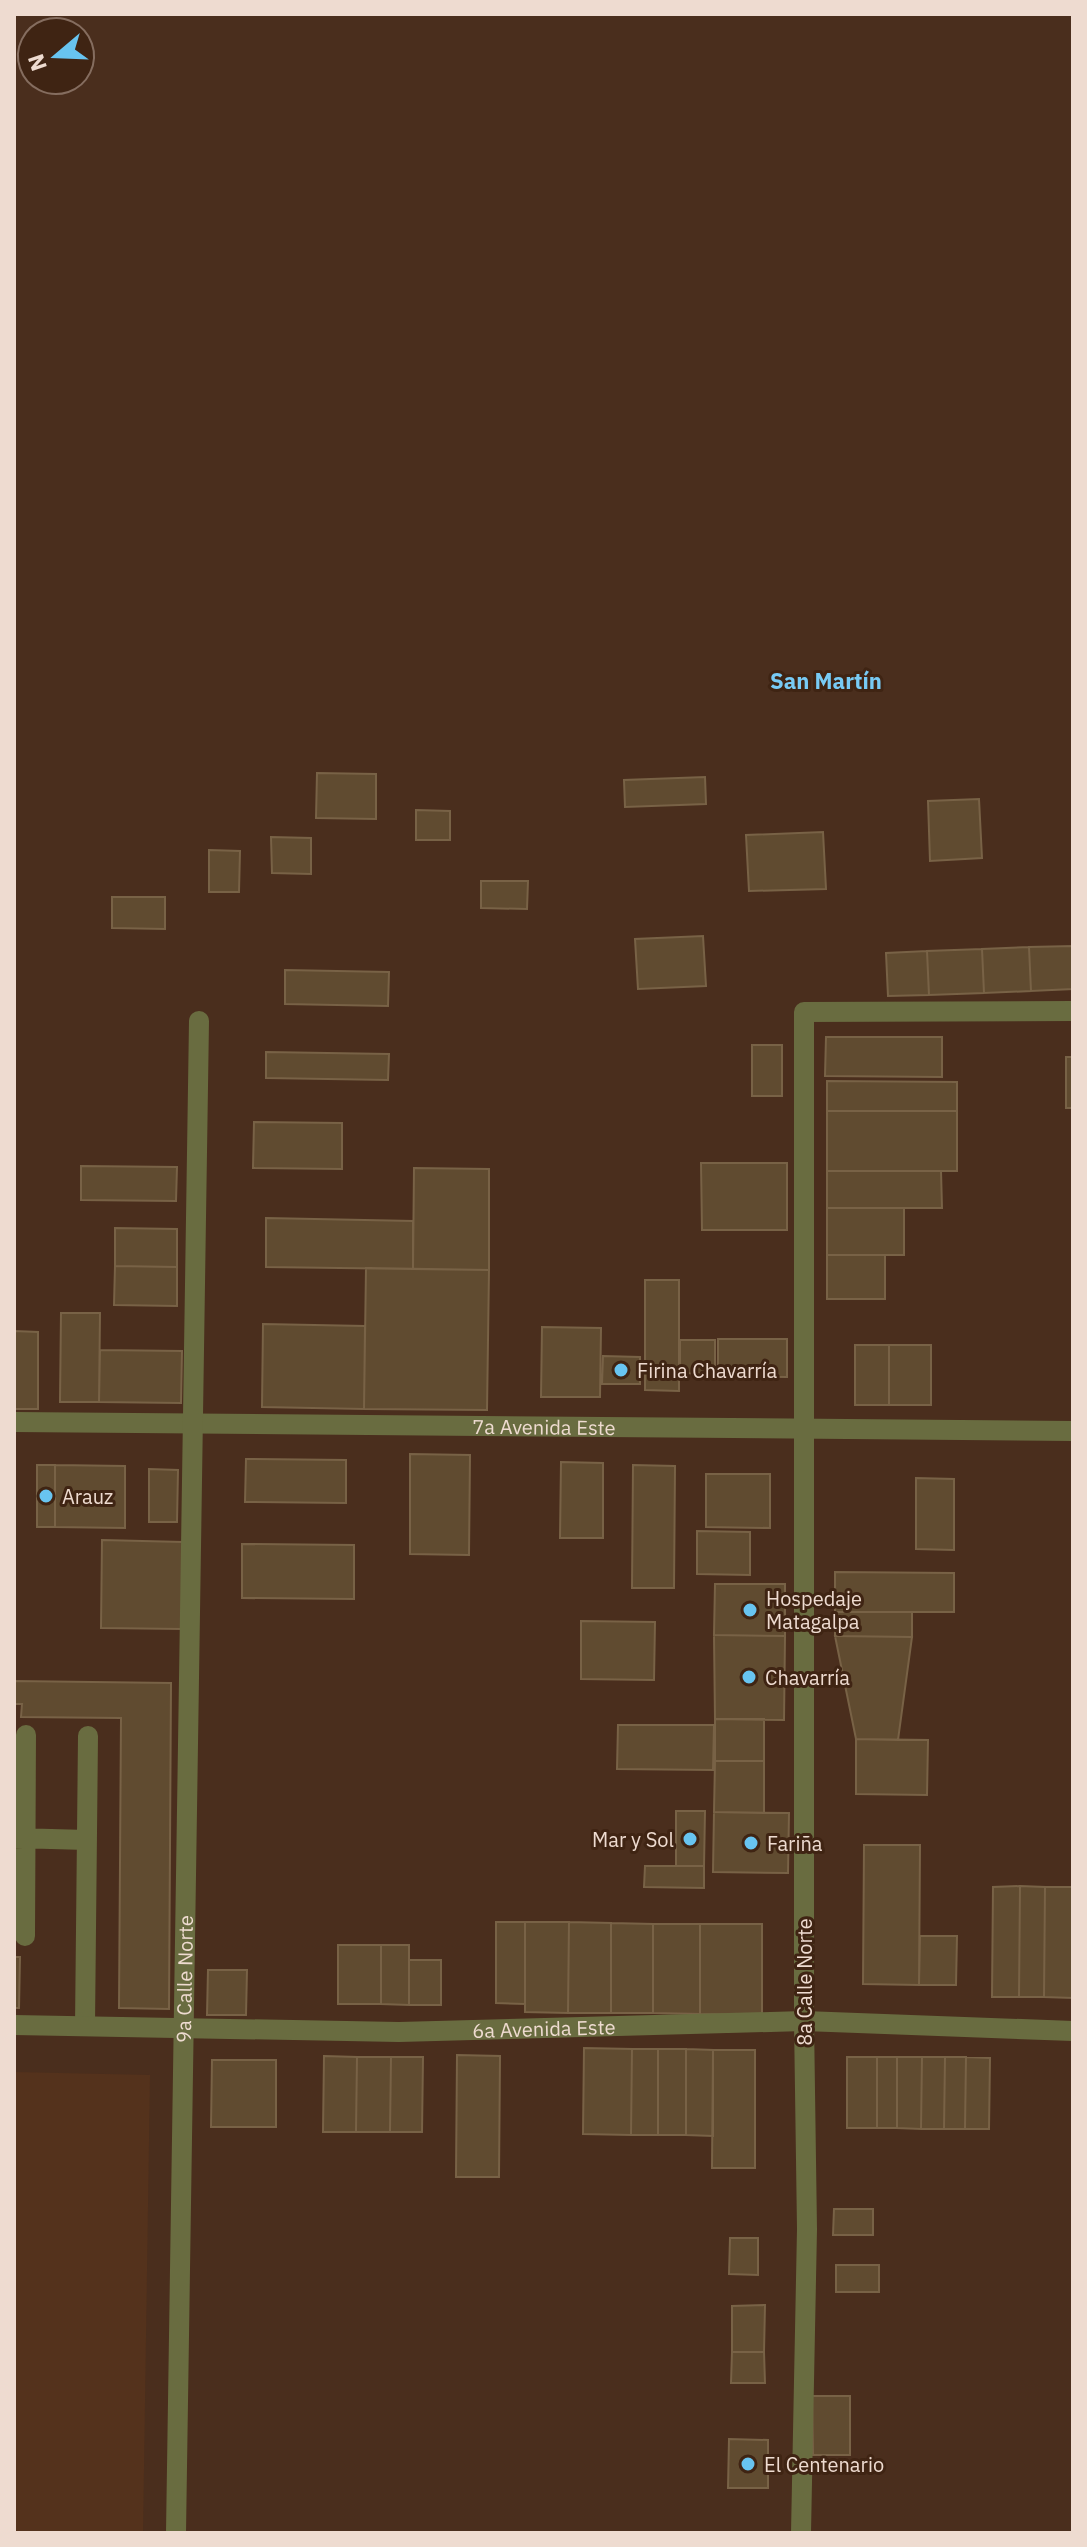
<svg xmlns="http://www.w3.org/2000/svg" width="1087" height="2547" font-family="'IBM Plex Sans',sans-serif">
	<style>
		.built { fill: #54321c }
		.building { fill: #604b30; stroke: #786246; stroke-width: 2 }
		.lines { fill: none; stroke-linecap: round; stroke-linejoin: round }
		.service { stroke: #696c40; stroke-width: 20 }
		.minor { stroke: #696c40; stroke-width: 20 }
		.tertiary { stroke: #696c40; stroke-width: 20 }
		.poi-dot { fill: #68c4f0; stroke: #3f2413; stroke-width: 3 }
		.labels { text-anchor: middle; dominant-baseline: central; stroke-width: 6; stroke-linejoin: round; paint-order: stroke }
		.poi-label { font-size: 20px; fill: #eedbd0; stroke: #3f2413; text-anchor: start }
		.street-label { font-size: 20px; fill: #eedbd0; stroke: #3f2413 }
		.neighbourhood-label { font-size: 22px; font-weight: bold; fill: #78cbf5; stroke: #3f2413 }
	</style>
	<rect width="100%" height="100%" fill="#4a2e1d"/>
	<!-- built -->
	<path class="built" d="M14,2072L150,2075L143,2533H14Z"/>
	<!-- building -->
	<path class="building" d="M317,773L376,774V819L316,818Z
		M705,777L706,804L625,807L624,780Z
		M979,799L982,858L930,861L928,801Z
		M416,810L450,811V840H416Z
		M823,832L826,889L749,891L746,835Z
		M271,837L311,838V874L272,873Z
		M209,850L240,851L239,892H209Z
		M481,881H528L527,909L481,908Z
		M112,897H165V929L112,928Z
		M703,936L706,986L638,989L635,939Z
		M1073,946V989L1031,991L1029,947Z
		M1029,947L1031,991L984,993L982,949Z
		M982,949L984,993L929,995L927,951Z
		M927,951L929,995L888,996L886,953Z
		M285,970L389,972L388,1006L285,1004Z
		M826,1037H942V1077L825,1076Z
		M752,1045H782V1096H752Z
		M266,1052L389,1054L388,1080L266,1078Z
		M1066,1057H1073V1108H1066Z
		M827,1081L957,1082V1111H827Z
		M827,1111H957V1171H827Z
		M254,1122L342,1123V1169L253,1168Z
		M701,1163H787V1230H702Z
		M81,1166L177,1167L176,1201L81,1200Z
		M414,1168L489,1169V1270L413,1269Z
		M827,1171H941L942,1208H827Z
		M827,1208H904V1255H827Z
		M266,1218L413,1221V1269L266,1267Z
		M115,1228L177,1229V1267L115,1266Z
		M827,1255H885V1299H827Z
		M115,1266L177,1267V1306L114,1305Z
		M366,1268L489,1270L487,1410L364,1409Z
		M645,1280H679V1391L645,1390Z
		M61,1313H100L99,1402H60Z
		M263,1324L365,1326L364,1409L262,1407Z
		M542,1327L601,1328L600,1397H541Z
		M14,1331L38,1332V1409H14Z
		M718,1339H787V1377L718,1376Z
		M680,1340H715V1374L680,1373Z
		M855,1345H889V1405H855Z
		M889,1345H931V1405H889Z
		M100,1350L182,1351L181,1403L99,1402Z
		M603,1356L640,1357V1384H602Z
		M410,1454L470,1455L469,1555L410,1554Z
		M246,1459L346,1460V1503L245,1502Z
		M561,1462L603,1463V1538H560Z
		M37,1465H55V1527H37Z
		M55,1465L125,1466V1528L55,1527Z
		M633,1465L675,1466L674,1588H632Z
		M149,1469L178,1470L177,1522H149Z
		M706,1474H770V1528L706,1527Z
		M916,1478L954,1479V1550L916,1549Z
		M697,1531L750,1532V1575L697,1574Z
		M102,1540L183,1542L182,1629L101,1628Z
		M242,1544L354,1545V1599L242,1598Z
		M835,1572L954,1573V1612H835Z
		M715,1584H785V1636L714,1635Z
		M835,1612H912V1637L835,1636Z
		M581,1621L655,1622L654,1680L581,1679Z
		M714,1635L785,1636L784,1720L715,1719Z
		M835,1636L912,1637L898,1740L856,1739Z
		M14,1681L171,1683L169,2009L119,2008L121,1718L21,1717L22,1704H14Z
		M715,1719H764V1761H715Z
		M618,1725H714L713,1770L617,1769Z
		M856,1739L928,1740L927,1795L856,1794Z
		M715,1761H764V1813L714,1812Z
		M676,1811H705L704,1866H676Z
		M714,1812L789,1813L788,1873L713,1872Z
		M864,1845H920L919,1985L863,1984Z
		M645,1866H704V1888L644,1887Z
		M1020,1886L1019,1997H992L993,1887Z
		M1020,1886L1045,1887L1044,1997H1019Z
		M1045,1887H1073V1998L1044,1997Z
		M496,1922H525V2004L496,2003Z
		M525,1922H569L568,2013L525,2012Z
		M569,1922L611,1923V2013H568Z
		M611,1923L653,1924V2013H611Z
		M653,1924H700V2014L653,2013Z
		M700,1924H762V2015L700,2014Z
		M920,1936H957L956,1985H919Z
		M338,1945H381V2004H338Z
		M381,1945H409V2005L381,2004Z
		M14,1957H20L19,2008H14Z
		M409,1960H441V2005H409Z
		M208,1970H247L246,2015H207Z
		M584,2048L632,2049L631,2135L583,2134Z
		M632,2049H658V2135H631Z
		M658,2049H686V2135H658Z
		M686,2049L713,2050V2136L686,2135Z
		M713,2050H755V2168H712Z
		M457,2055L500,2056L499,2177H456Z
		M324,2056L357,2057L356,2132H323Z
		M357,2057H391L390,2132H356Z
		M391,2057H423L422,2132H390Z
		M847,2057H877V2128H847Z
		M877,2057H897V2128H877Z
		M897,2057H922L921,2129L897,2128Z
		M922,2057H945L944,2129H921Z
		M945,2057H966L965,2129H944Z
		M966,2057L990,2058L989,2129H965Z
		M212,2060H276V2127H211Z
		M834,2209H873V2235H833Z
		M730,2238H758V2275L729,2274Z
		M836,2265H879V2292H836Z
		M765,2305L764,2352H732V2306Z
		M732,2352H764L765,2383H731Z
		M812,2396H850V2455H813Z
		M729,2439L768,2440V2488H728Z"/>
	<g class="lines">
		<!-- service -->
		<path class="service" d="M15,1838L87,1840
			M25,1936L26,1735
			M85,2026L88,1736"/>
		<!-- minor -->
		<g class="minor">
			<path id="s1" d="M14,1422L1073,1431"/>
			<path d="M804,2021V1012L1073,1011"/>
			<path id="s2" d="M176,2533C181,2029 194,1525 199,1021"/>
		</g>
		<!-- tertiary -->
		<g class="tertiary">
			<path id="s3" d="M14,2025L399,2032L804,2021L1073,2031"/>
			<path d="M801,2533L807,2229L804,2021"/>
		</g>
	</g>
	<!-- markers -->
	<g class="poi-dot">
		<circle cx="621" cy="1370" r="8"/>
		<circle cx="46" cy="1496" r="8"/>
		<circle cx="750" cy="1610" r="8"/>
		<circle cx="749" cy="1677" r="8"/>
		<circle cx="690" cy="1839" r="8"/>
		<circle cx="751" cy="1843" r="8"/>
		<circle cx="748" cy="2464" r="8"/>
	</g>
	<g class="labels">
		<!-- poi labels -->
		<g class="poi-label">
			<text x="637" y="1370">Firina Chavarría</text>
			<text x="62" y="1496">Arauz</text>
			<text x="766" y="1598">Hospedaje<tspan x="766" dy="23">Matagalpa</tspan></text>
			<text x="765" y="1677">Chavarría</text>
			<text x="674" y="1839" text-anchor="end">Mar y Sol</text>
			<text x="767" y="1843">Fariña</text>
			<text x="764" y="2464">El Centenario</text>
		</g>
		<!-- street labels -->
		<g class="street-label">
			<text stroke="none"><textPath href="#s1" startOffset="530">7a Avenida Este</textPath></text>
			<text stroke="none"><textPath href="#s2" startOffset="554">9a Calle Norte</textPath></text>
			<text transform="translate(804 1982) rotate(-90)">8a Calle Norte</text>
			<text stroke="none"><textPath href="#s3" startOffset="530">6a Avenida Este</textPath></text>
		</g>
		<!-- neighbourhood labels -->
		<g class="neighbourhood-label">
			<text x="826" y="680">San Martín</text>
		</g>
	</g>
	<!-- border -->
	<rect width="1087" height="2547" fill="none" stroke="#eedbd0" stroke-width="32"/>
	<!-- north arrow -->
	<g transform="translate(56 56) rotate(251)"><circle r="38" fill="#3f2413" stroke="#856d5f" stroke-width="2"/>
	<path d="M0-6L14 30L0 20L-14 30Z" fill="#68c4f0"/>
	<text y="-12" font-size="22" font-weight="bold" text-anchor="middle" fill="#eedbd0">N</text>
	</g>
</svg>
